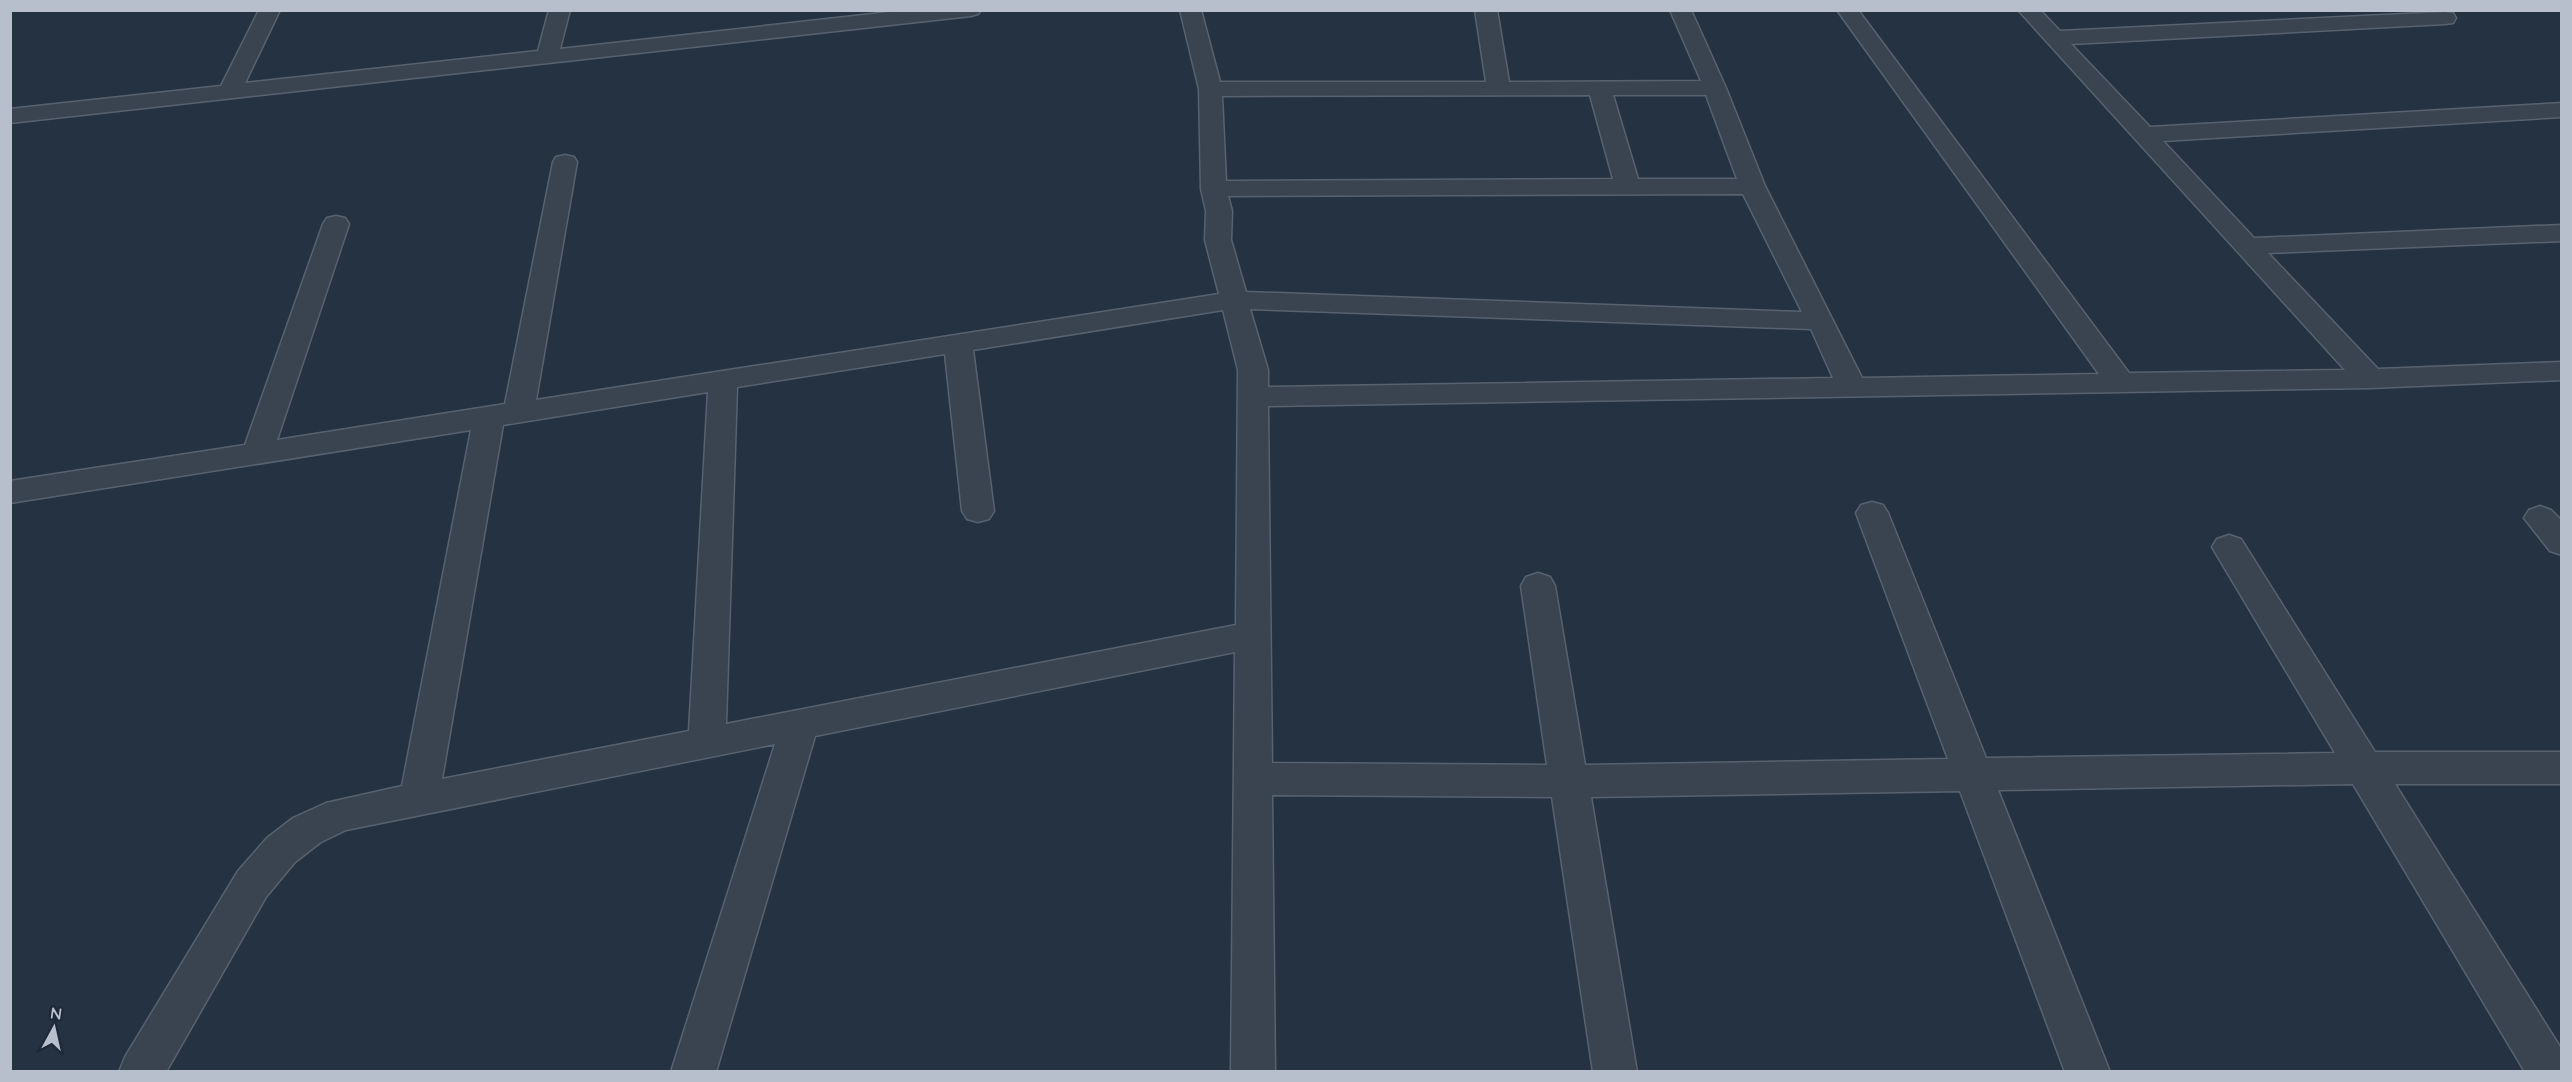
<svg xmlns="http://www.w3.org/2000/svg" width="2572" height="1082" font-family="Quicksand,sans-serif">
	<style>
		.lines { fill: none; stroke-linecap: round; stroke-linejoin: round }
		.street-casing { stroke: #58626f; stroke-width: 3 }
		.street { fill: #3a4451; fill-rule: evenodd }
	</style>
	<rect width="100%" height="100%" fill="#253242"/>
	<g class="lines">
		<defs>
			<path id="street" d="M259,10H280L245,83L538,51L549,10H570L560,49L908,10H981L978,14L971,16L10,123V109L221,86Z
				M1180,10H1201L1220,82H1486L1475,10H1497L1509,82L1701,81L1670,10H1691L1726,88L1765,186L1862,378L2099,374L1837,10H1858L2129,373L2345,370L2018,10H2040L2060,31L2445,12L2453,13L2456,18L2453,23L2445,24L2071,44L2150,127L2562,103V117L2163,141L2254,238L2562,225V241L2268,253L2378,369L2562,362V380L2370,388L1268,406L1272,763L1547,765L1521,586L1526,577L1538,573L1550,577L1555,586L1585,765L1948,759L1856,513L1861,505L1872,502L1883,505L1888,513L1986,758L2335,753L2212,547L2217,539L2229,535L2241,539L2375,752H2562V784H2395L2562,1050V1072H2525L2353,784L1998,790L2110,1072H2065L1960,791L1591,797L1637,1072H1593L1552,797L1272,795L1275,1072H1231L1235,652L815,736L716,1072H671L775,744L346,830L321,842L295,862L266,897L166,1072H119L125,1057L238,871L267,838L293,818L326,803L402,786L471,430L10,503V481L245,445L323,224L327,218L336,216L345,218L349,224L277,440L505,404L553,162L556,157L565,155L574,157L577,162L536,400L1219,294L1205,240L1206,211L1201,189L1199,89ZM1590,95L1613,179L1226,181L1222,96ZM1613,95H1706L1737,179H1638ZM1743,194L1802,312L1246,292L1231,240L1232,211L1228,196ZM1250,309L1811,329L1833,378L1268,387V370ZM1223,310L1238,370L1236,625L726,724L737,387L945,354L962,511L967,519L978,522L989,519L994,511L973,350ZM708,392L689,731L442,779L503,425Z
				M2540,506L2551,510L2562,521V555L2550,551L2524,518L2529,510Z"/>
		</defs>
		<!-- street casing -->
		<use href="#street" class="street-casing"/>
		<!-- street -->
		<use href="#street" class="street"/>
	</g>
	<!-- border -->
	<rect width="2572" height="1082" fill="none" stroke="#b7bfcc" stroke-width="24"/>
	<!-- north arrow -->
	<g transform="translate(54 1028) rotate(8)" stroke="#1e2937" stroke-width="4.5" paint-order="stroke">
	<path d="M0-4.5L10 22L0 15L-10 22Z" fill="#b7bfcc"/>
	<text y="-9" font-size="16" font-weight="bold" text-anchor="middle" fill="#b7bfcc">N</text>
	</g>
</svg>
